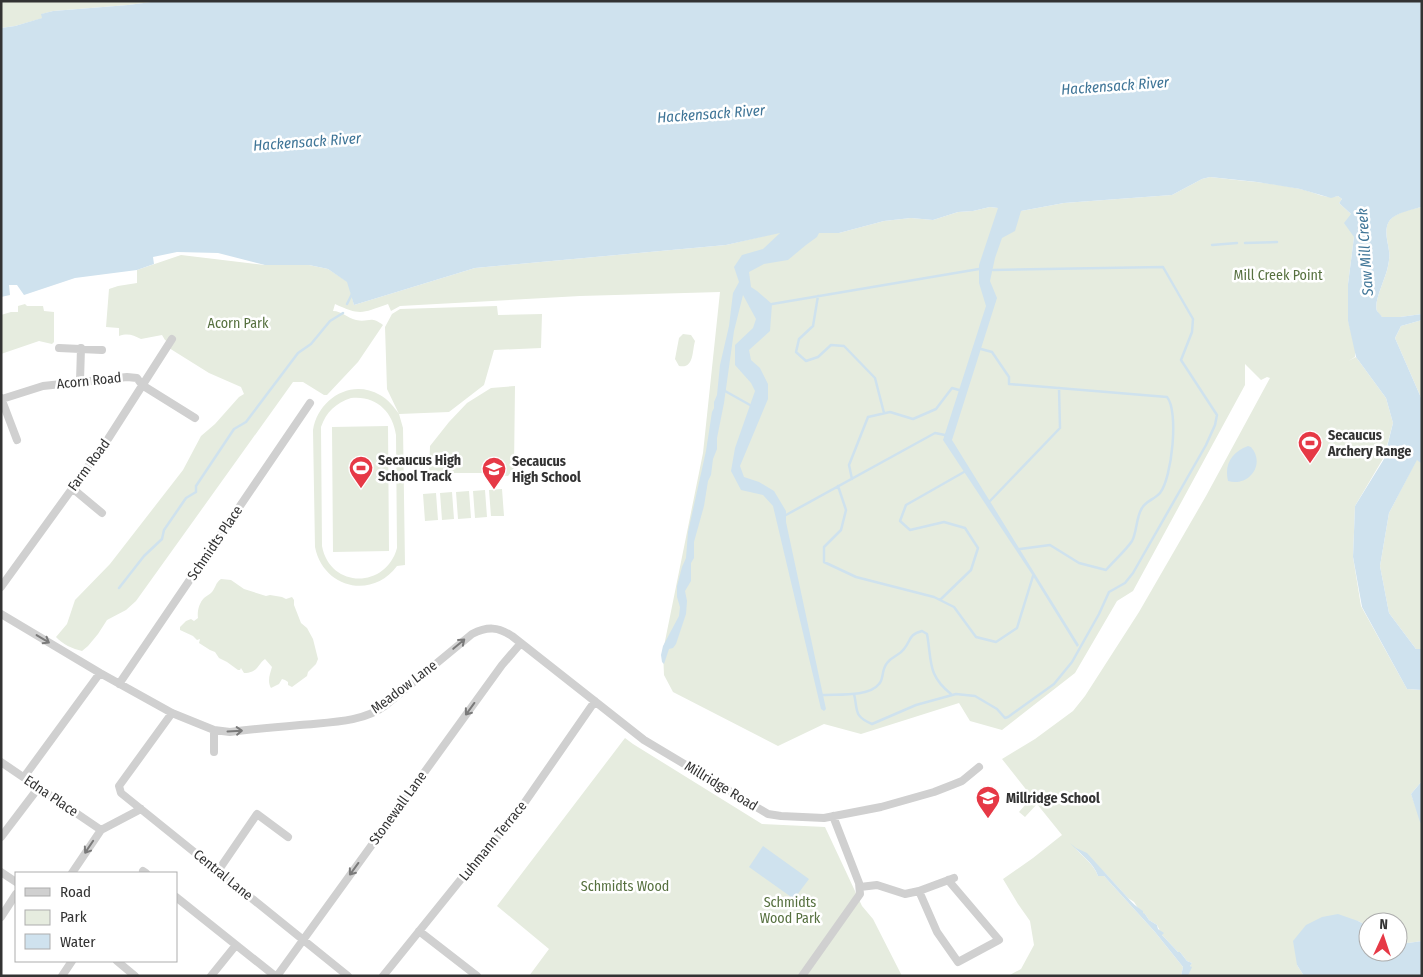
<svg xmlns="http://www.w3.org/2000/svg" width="1423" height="977" font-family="'Fira Sans Condensed',sans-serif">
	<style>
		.green { fill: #e6ecdf; fill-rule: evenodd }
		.water { fill: #cfe2ee }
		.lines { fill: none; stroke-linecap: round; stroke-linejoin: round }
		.stream { stroke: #cfe2ee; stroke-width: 2.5 }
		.minor { stroke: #d0d0d0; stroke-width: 8 }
		.oneway { stroke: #7a7a7a }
		.labels { text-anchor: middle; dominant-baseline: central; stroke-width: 5; stroke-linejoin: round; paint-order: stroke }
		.park-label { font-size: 14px; fill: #56703f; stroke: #fff }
		.street-label { font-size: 14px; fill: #333; stroke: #fff }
		.poi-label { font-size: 14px; font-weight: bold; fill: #333; stroke: #fff; text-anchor: start }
		.water-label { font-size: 15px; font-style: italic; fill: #3f7597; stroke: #fff }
	</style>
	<rect width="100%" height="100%" fill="#fff"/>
	<!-- green -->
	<path class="green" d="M1,1H159L128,5L53,11L42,14L43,18L15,26L1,28Z
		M1210,177C1240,181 1270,182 1300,189C1312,191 1326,200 1338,196L1342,199L1339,203L1351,214L1354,237L1348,284V320L1355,348V357L1348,361L1356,357L1386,398L1393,423L1384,457L1355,506L1353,557L1361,606L1407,689L1422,690V781L1411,794L1422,824V941L1408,943L1398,940V922H1368V926L1358,921L1297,965L1304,976H1188L1191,967L1190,966L1192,963L1187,961L1180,952H1178L1162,935L1157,925L1149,920L1145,914H1143L1142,911L1138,908L1134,902L1128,898L1105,873L1074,847C1082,856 1094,864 1098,876H1104L1155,932L1183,967L1181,976H1008L1021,969L1034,945L1030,921L1018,904L1003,879L1033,858L1062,835L1037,804L1025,817L1019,812L1032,797L1002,759L1035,739L1073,711L1085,696L1139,612L1206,496L1270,378L1267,377L1261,380L1245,364V385L1133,591L1117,601L1075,673L1002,730L970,721L959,703L861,734L824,724L778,746L673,692L664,675L663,651L703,453L720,292L580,296L400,306L391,311L388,304C362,313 361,316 335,304L333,311C342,311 347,318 356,320C369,323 370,315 383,325L358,362L327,395H324L303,382H293L136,601L126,610L107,620L98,634L88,646L82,651C73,649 62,644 56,637L67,624L75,600L110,564L183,470L201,436L215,424L239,397L244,394L241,387L209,373L169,348L172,344L165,340L162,335L141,339C133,335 128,333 119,336V328L106,327L109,289L118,286L137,283V270L181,255L265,265H309L328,269L348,282L354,305L475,268L726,245L781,232L839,233L884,221L911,218L933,220L958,212L973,211L990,207L1021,211L1064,203L1172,195L1202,179Z
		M1422,207V314L1400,317H1382C1380,315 1378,313 1377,311C1373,302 1386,278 1388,266C1389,261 1390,255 1389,251C1388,242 1383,228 1390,220C1396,212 1412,209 1422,207Z
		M25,304L27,306H43L44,311L54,312V342L52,344L39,341L1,354V315L11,312H18V306Z
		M497,306L498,315L542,314L541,348L494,350L484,385L449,412L399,414L403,428L405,565L397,566C372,600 323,588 315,547L313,430C318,399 351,378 380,395C388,399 394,407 399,414L387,389L385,327L392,314L400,309ZM351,398C375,395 393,411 396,435L397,548C386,589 330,589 322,546L321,427C326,412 336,403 351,398Z
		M1422,320V400L1395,338L1401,326Z
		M683,334L691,335L695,341C692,352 694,369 679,366L675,359L679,338Z
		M515,386L514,468L508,476L499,475V473H429L430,446L449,422L467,403L491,388Z
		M388,426L389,551L333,552L332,427Z
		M1417,459L1422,464V649H1416L1389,613L1380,566L1389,513Z
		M502,489L504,516H491L489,490Z
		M485,490L487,517L475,518L473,491Z
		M469,491L471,518L458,519L456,492Z
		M452,492L454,519L442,520L440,493Z
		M436,493L438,520L425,521L423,494Z
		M221,579L231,580L244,589L266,596L270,595L282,597L286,599L292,597L294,600V605L301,623L307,628L313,639L318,659L316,664L308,672L307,676L292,687L288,685V682L285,680L282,679L279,684L271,688C267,681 270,674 272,667L265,659C257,665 258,673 244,673L241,668L240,670H238L227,662L219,658L215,652L210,650L199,643L200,639L197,640L193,636L180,630V627L186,621L191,619L194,621L198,618C197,612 199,603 204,598C206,596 209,595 211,593C216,588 215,583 221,579Z
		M625,738L633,744L762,824L825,827L862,906L873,919L902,976H529L549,949L497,906Z"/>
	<!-- water -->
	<path class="water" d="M159,1H1422V207C1413,209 1396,213 1390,220C1383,229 1388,242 1389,251C1390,255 1389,261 1388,266C1386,278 1373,302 1377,311C1377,311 1382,316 1382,317H1400L1422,314V320L1401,326L1395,338L1422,400V464L1417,460L1389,513L1380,566L1389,613L1416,649H1422V690L1407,689L1362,607L1353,557L1355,506L1384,459L1393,423L1386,398L1356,357L1348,321V284L1354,237L1344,223L1351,214L1339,203L1342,199L1338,196L1331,198L1300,189L1257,182L1210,177L1202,179L1172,195L1064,203L1021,211L1015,231L1002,238L995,258L990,281L997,298L952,440L1079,645L1077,647L1033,576L943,440L986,306L979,283V265L998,208L990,207L973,211L958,212L933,220L911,218L884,221L839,233H819L817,237L806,245L788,260L764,264L749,272L751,287L757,291L772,304L770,331L749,350L751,360L760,368L768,384V399L740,466L744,477L759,482L774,491L786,511V522L826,709L824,711L821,709L773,506L763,495L741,490L731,471L735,448L755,391L751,383L735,365V345L753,328L756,319L743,295L734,331L724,403L717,438V449L713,459L711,475L708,481L704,506L694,542V558L691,563V581L685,591L687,601L686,614L676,644L673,648L669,649L664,664L662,662L661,655L663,646L679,616L680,607L677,597V586L682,567L686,558L688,532L706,451L712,412L714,408V402L717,395L720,365L729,326L733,293L739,282L734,267L742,255L763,249L780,233L726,245L475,268L354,305L347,282L328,269L309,265H265L218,253L177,252L153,257L154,264L137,270L75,278L24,295L17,285H9L10,295L1,297V28L15,26L42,18L41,14L53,11L128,5Z
		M1248,446L1251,447C1266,464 1249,487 1228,481C1224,464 1232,452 1248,446Z
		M1422,781V825L1420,822L1411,794Z
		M1070,843L1076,848L1087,853L1128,898C1132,903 1137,907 1143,911V913L1145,914L1149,920L1157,925L1158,929L1164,933L1162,935L1178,952H1180L1187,961L1192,963L1190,966L1192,967L1188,976H1181L1183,967L1155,932L1104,876H1098C1094,863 1079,853 1070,843Z
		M763,846L809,879L794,899L749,867Z
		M1338,914L1358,921L1368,926V952H1398V940L1408,943L1422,941V976H1304L1297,965L1293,941L1306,925L1322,917Z"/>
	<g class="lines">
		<!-- stream -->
		<path class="stream" d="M1245,243L1277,242
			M1212,245L1237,243
			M818,296L813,326L799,339L796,352L806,361L818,357L831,345L844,346L875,378L884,413
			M347,304L352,294
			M772,304L979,269
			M981,349L992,352L1009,377V384L1167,397C1179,411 1172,478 1160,493C1155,499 1146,501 1142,508C1136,517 1137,532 1132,541C1127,549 1113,562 1106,570L1079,563L1050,545L1020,549
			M725,391L750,405
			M852,479L849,465L868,417L890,412L913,419L936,409L952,388L959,390
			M838,486L846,510L841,530L824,547V562L856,577L934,597L954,607L976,637L996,642L1017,628L1033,576
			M990,501L1060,428L1059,388
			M786,515L935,433L945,435
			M119,588L144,556L162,539L164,530L186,498L196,492V486L234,429L246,422L298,353L311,344L330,321L343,313
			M940,600L971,570L978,548L965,528L944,522L910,530L900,521L906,505L964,472
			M854,694C858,710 853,716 872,724L916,705L956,694L975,696L997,709L1005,718L1008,717L1054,684L1072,662L1099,614L1109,592L1125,583L1133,573L1206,445L1215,425L1217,415L1181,360L1192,332L1193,319L1163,267L993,270
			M823,695C838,694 869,697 879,684C884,679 881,671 887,663C892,656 899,656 904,649C912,639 908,635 922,631L927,634C932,661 927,675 951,694"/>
		<!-- minor -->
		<path class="minor" d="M59,348L102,350
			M80,381L81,348
			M1,398L17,440
			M2,399L43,386L127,377L137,378L142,385L195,418
			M72,488L102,513
			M1,587L108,439L172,339
			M1,614L100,673L172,713L214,730L230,732C254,729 277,727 300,725C329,722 362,723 386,705L472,634C488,626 498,627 512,636L644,740L768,814L781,816L824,818L881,807L934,792L952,785L962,781L979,767
			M119,684L310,403
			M172,713L119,786L121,793L348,976
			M214,752V730
			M1,762L101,830
			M24,777L100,673
			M1,837L39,787
			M143,871L146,873
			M218,871L257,814L288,837
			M1,872L16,882
			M72,873L101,830L141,809
			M860,887L877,885L905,894L919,891L937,932L958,962L999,940L948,880
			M919,891L954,878
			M176,897L275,976
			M1,917L16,894
			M419,931L477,976
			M117,961L135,976
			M62,976L72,961
			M211,976L236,945
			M277,976L502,665L521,643
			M383,976L466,873L516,815L595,701
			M802,976L860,894L859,883L833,816"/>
	</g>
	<!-- one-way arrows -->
	<defs><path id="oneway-shaft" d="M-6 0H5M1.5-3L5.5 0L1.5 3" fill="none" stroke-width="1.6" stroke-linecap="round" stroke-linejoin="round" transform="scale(1.25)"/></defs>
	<g class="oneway">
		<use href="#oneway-shaft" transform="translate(43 639) rotate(31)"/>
		<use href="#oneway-shaft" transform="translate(459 644) rotate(-40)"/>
		<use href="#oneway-shaft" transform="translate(470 709) rotate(126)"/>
		<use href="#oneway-shaft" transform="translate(235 731) rotate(-3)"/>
		<use href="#oneway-shaft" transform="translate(89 847) rotate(124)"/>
		<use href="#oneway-shaft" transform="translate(354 869) rotate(126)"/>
	</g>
	<!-- icons -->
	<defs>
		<symbol id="stadium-pin" viewBox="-11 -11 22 30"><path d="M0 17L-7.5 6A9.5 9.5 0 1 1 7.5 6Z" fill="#e63946" stroke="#fff"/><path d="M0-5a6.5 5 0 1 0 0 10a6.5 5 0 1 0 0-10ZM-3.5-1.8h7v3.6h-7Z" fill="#fff"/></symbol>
		<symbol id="school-pin" viewBox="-11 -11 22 30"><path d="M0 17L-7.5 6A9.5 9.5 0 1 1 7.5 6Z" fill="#e63946" stroke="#fff"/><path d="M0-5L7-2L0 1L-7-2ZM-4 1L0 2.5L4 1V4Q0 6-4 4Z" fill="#fff"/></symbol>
	</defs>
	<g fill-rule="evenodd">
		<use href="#stadium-pin" x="1296" y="429" width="28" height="38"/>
		<use href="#stadium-pin" x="347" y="454" width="28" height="38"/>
		<use href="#school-pin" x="480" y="455" width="28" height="38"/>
		<use href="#school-pin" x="974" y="784" width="28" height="38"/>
	</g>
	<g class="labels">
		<!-- park labels -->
		<g class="park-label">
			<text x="1278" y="275">Mill Creek Point</text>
			<text x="238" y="323">Acorn Park</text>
			<text x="625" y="886">Schmidts Wood</text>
			<text x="790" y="902">Schmidts<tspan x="790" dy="16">Wood Park</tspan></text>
		</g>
		<!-- street labels -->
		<g class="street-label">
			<text transform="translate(89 381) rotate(-6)">Acorn Road</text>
			<text transform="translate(89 465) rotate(-54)">Farm Road</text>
			<text transform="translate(215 543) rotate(-56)">Schmidts Place</text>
			<text transform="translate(404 687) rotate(-37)">Meadow Lane</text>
			<text transform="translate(721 786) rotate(31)">Millridge Road</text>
			<text transform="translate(51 796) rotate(34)">Edna Place</text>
			<text transform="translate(398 808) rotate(-54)">Stonewall Lane</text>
			<text transform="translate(493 841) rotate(-51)">Luhmann Terrace</text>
			<text transform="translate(223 875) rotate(39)">Central Lane</text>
		</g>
		<!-- poi labels -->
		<g class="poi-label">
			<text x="1328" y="435">Secaucus<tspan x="1328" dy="16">Archery Range</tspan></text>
			<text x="378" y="460">Secaucus High<tspan x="378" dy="16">School Track</tspan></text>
			<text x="512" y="461">Secaucus<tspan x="512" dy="16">High School</tspan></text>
			<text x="1006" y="798">Millridge School</text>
		</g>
		<!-- water labels -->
		<g class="water-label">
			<text transform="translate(1115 86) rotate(-4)">Hackensack River</text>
			<text transform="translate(711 114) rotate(-4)">Hackensack River</text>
			<text transform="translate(307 142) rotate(-4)">Hackensack River</text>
			<text transform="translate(1365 252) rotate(-94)">Saw Mill Creek</text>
		</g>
	</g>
	<!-- border -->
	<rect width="1423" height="977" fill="none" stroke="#333333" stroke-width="5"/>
	<!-- legend -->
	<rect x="15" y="872" width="162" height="90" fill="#ffffff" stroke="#adadad"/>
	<rect x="25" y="888" width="25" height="8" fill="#d0d0d0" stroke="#adadad"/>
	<text x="60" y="897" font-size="15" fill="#333333">Road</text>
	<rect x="25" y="910" width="25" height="15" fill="#e6ecdf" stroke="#adadad"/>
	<text x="60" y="922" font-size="15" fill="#333333">Park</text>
	<rect x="25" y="934" width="25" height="15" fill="#cfe2ee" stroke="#adadad"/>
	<text x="60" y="947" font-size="15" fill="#333333">Water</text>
	<!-- north arrow -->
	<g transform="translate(1383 937) rotate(3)"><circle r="24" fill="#ffffff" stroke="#adadad"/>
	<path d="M0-4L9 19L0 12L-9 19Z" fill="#e63946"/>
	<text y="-8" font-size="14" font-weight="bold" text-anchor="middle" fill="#333333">N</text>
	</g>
</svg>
